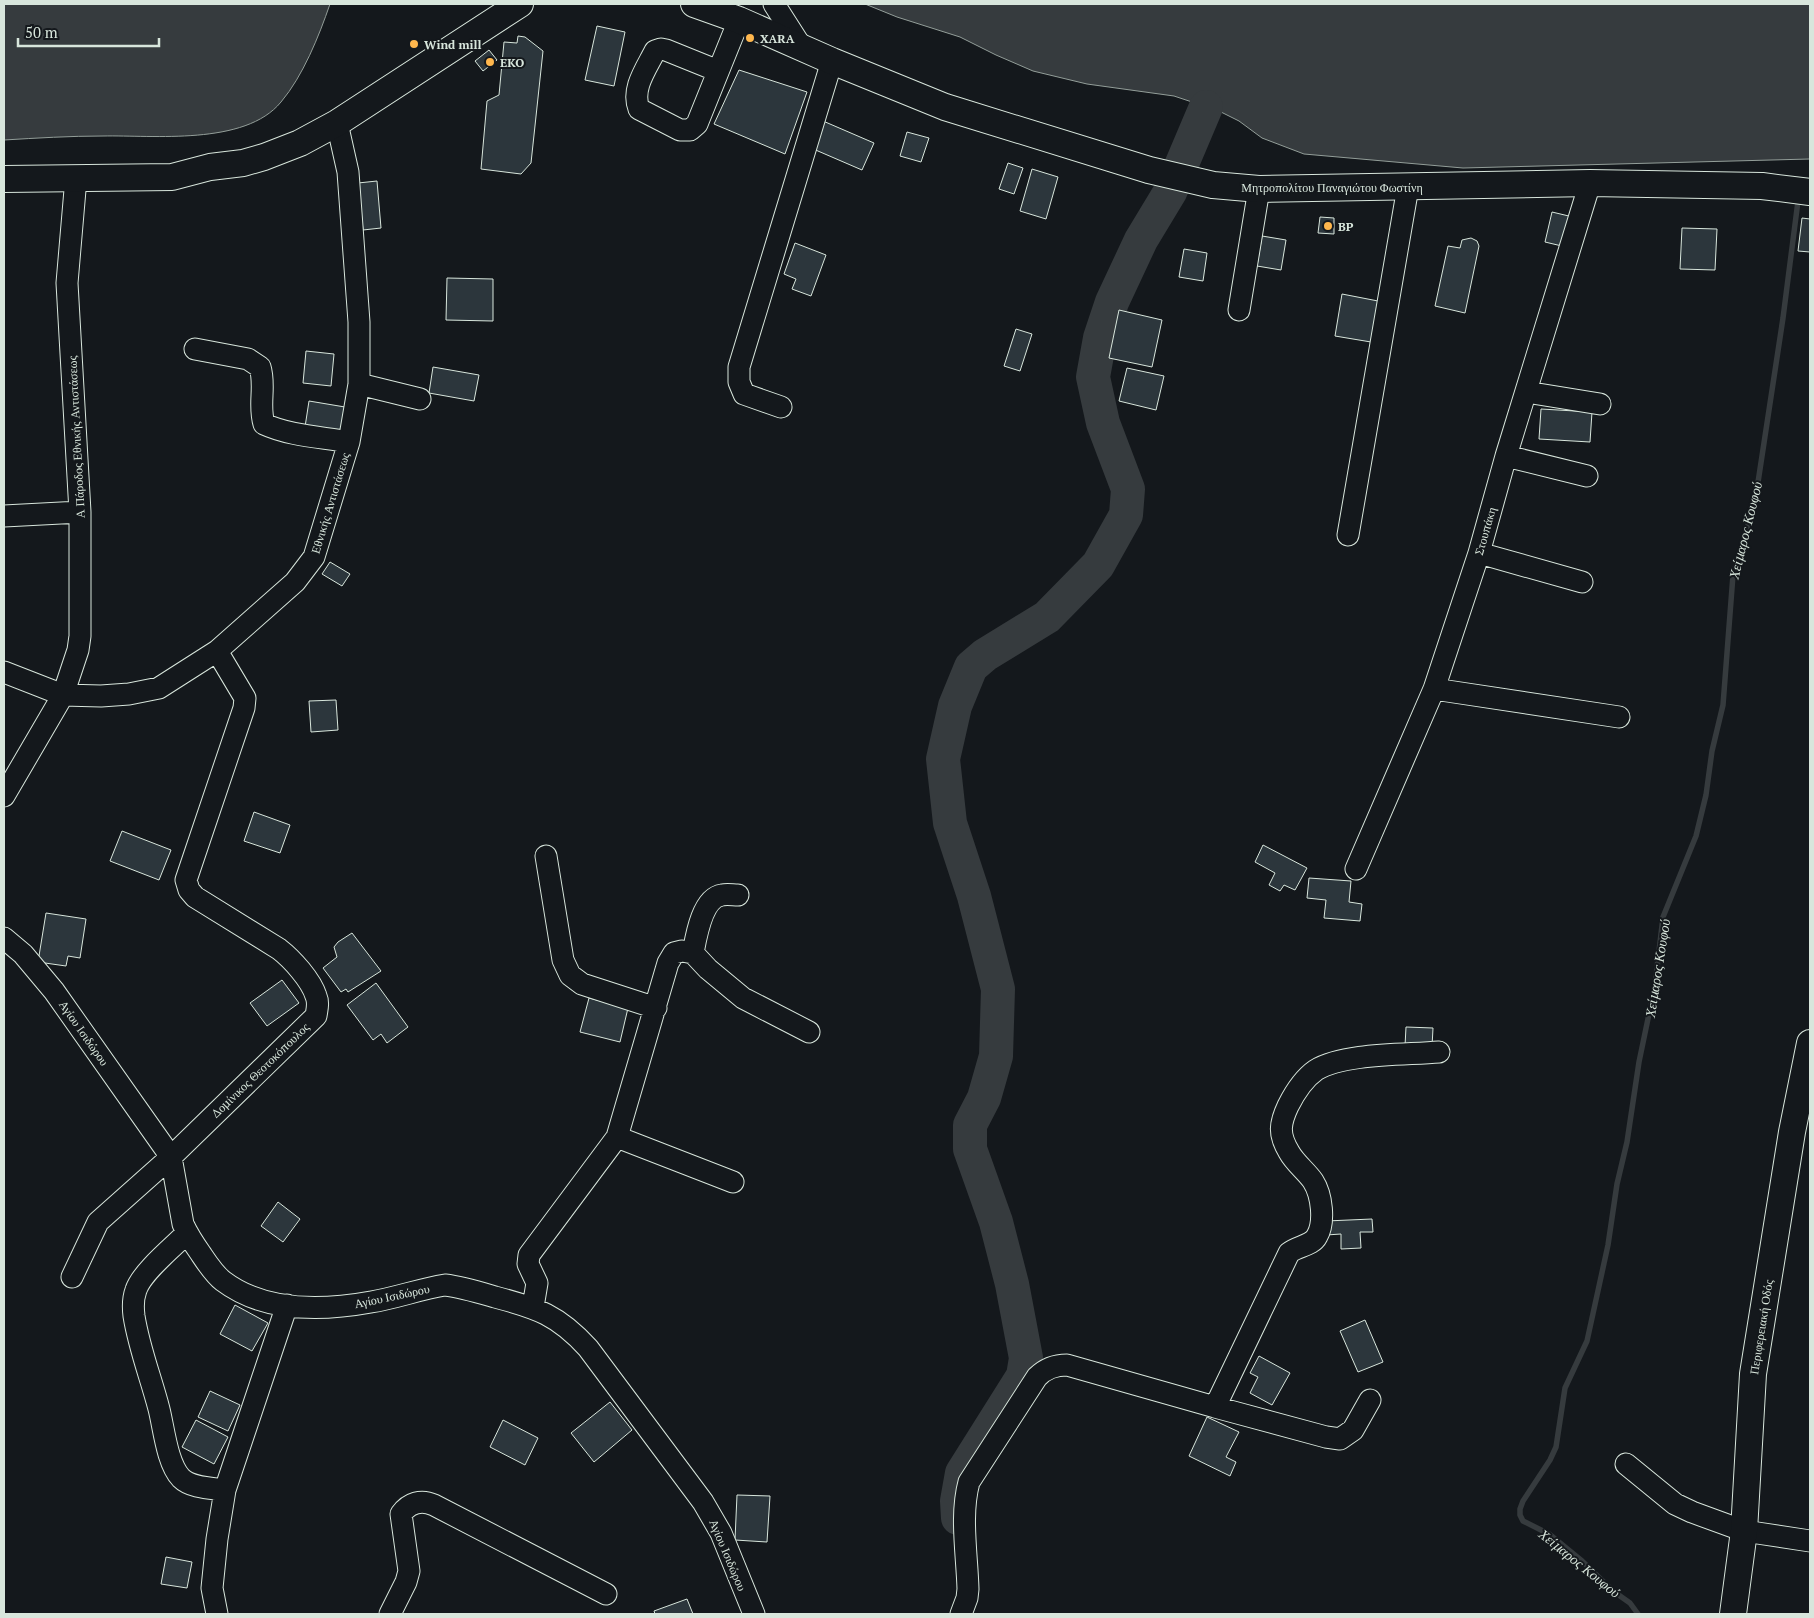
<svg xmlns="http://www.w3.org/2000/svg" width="1814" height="1618" font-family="'PT Serif',serif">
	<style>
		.water { fill: #363b3e; stroke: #939e99 }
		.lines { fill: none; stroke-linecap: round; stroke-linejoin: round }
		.stream { stroke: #363b3e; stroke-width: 5.5 }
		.river { stroke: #363b3e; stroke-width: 34 }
		.building { fill: #2c363c; stroke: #d8e6dc }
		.minor-casing { stroke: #d8e6dc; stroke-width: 23 }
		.major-casing { stroke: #d8e6dc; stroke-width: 28 }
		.minor { stroke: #14181c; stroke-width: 21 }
		.major { stroke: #14181c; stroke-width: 26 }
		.poi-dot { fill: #ffb74d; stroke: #14181c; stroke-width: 2 }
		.labels { text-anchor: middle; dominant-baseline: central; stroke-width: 4; stroke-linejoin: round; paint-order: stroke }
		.poi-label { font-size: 12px; font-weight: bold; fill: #d8e6dc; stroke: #14181c; text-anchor: start }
		.street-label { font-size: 12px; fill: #d8e6dc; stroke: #14181c }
		.water-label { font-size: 14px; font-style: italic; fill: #d8e6dc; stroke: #14181c }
	</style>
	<rect width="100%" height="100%" fill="#14181c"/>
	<!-- water -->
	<path class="water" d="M4,4H330C319,36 303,76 281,102C245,146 153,135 103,136C70,136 37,138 4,140Z
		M865,4H1810V159L1463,168L1304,154L1262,138L1239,121L1219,111L1174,96L1087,84L1033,71L996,55L960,37L897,17Z"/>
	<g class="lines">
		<!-- stream -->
		<path class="stream" d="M1638,1614L1630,1603L1613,1591L1582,1561L1549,1534L1523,1521L1520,1515V1509L1523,1501L1550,1460L1556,1447L1565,1388L1587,1341L1608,1245L1617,1184L1627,1142L1639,1062L1655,985L1663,917L1696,836L1706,795L1712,751L1723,705L1733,575L1755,502L1783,318L1798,201"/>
		<!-- river -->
		<path class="river" d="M958,1518L957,1501L962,1473L1023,1376L1026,1358L1012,1284L996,1222L970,1149V1125L984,1098L996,1056L998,989L974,896L950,823L943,759L955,706L971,667L985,655L1047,617L1098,565L1126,515L1128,489L1103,423L1093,377L1100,338L1112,302L1141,240L1170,192L1206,107"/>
	</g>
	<!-- building -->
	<path class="building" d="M597,26L625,32L614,86L585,80Z
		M518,36L525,37L543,51L531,163L521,174L481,169L487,101L499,95L504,42L517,43Z
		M489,50L497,60L483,71L475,61Z
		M739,70L807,92L785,154L714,124Z
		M823,121L874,143L862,170L811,148Z
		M907,132L929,138L921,162L900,156Z
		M1008,163L1023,168L1014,194L999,189Z
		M1032,169L1058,177L1046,219L1020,211Z
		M377,181L381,228L363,230L358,183Z
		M1552,212L1573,217L1566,247L1545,242Z
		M1320,217L1334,218V234L1318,233Z
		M1802,218L1810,219V252L1798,251Z
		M1682,228L1717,229L1715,270L1680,269Z
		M1262,236L1286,240L1281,270L1257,266Z
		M1471,238L1477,241L1479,246L1465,313L1435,306L1448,246L1460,248L1462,240Z
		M795,243L826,255L811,296L792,289L796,279L784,274Z
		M1184,249L1207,253L1203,281L1179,277Z
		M447,278L493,279V321L446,320Z
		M1342,294L1378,301L1371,342L1335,336Z
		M1119,310L1162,320L1152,367L1109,358Z
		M1016,329L1032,334L1020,371L1004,366Z
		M306,351L334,354L331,386L303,383Z
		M433,367L479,375L474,401L429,393Z
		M1127,368L1164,376L1156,410L1119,401Z
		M309,401L345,407L341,433L305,427Z
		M1541,409L1592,412L1590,442L1539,439Z
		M330,562L350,574L342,586L322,574Z
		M336,700L338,730L311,732L309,701Z
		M254,812L290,825L280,853L244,841Z
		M122,831L171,850L159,880L110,861Z
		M1263,845L1307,868L1295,890L1284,885L1280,891L1269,885L1275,873L1255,862Z
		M1309,878L1351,881L1349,902L1362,904L1360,921L1324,918L1326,900L1307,898Z
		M46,913L86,919L80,958L68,956L66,966L38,962Z
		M352,933L381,971L348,992L346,989L341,992L323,968L337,957L334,947L338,942Z
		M282,980L299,1003L267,1026L250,1003Z
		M376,983L408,1027L387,1043L381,1034L373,1040L347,1005Z
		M589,998L628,1008L620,1042L580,1032Z
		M1406,1027L1433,1028L1432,1047L1405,1046Z
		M278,1202L300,1219L283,1242L261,1226Z
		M1372,1219L1373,1232H1360L1361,1248L1341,1249V1234L1326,1235V1221Z
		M235,1305L268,1323L252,1351L220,1334Z
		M1365,1320L1383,1362L1358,1372L1340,1331Z
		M1259,1356L1290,1373L1272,1405L1250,1393L1258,1377L1250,1373Z
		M210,1391L240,1405L228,1431L198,1417Z
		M610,1402L632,1430L594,1462L571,1433Z
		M1207,1417L1239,1432L1226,1457L1236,1462L1230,1476L1189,1456Z
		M196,1420L228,1437L214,1464L182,1447Z
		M503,1420L538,1438L525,1465L490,1447Z
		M737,1495L770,1496L767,1542L735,1540Z
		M166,1557L192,1562L187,1588L161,1584Z
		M687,1599L693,1614H655L654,1611Z"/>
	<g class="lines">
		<defs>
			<path id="minor" d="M774,4L802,48
				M718,71L666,50L661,49L655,51C646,69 631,89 639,109L680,130H690L697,124L739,20
				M1239,310L1259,189
				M195,349L248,359L260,367C266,386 258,405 264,424C290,436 322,437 349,442
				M359,384L420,399
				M1526,392L1600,404
				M781,407L744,394L739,382V367L832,61
				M1506,456L1587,476
				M4,516L80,512
				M1348,535L1408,187
				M1479,553L1582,582
				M4,672L63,695L78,650L80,636V512L67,283L76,178
				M1434,689L1619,717
				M4,796L63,695L101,696L129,694L159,688L217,651L295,582L314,557L349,442L359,384V322L348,172L337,123
				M546,856L563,960L570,975L582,984L656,1008
				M1356,869L1434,689L1479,553L1506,456L1590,183
				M4,938L23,954L54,991L171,1157L183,1224C188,1235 194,1244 201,1254C207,1263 214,1274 223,1281C264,1312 322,1311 371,1302C396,1298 420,1289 445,1285C462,1287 478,1292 495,1297C537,1308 558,1315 588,1348L703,1502L721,1533L754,1614
				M693,953C696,937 702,898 722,895C727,894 733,895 738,895
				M617,1137L733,1182
				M187,1233C173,1247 142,1272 136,1290C133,1298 133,1308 134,1316C139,1348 151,1378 159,1409C164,1429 167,1463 181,1478C191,1488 211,1488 225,1490
				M72,1277L98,1222L171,1157L316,1016C317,1009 319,1003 316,996C311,980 292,959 279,949L195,897L189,890L186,880L244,708L245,698L217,651
				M533,1307L537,1283L528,1264L529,1255L617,1137L668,963L674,953L682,951L693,953L708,969L743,998L809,1032
				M1215,1407L1326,1437L1340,1439L1353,1430L1370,1400
				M1626,1464L1675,1504L1692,1512L1744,1531L1810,1541
				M217,1614L212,1588L217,1539L225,1490L287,1305
				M390,1614L406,1582L409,1571L401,1514C409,1503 421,1499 434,1505L606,1594
				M961,1614L967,1598L968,1589C967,1554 960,1515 969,1482L1037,1377C1046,1368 1055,1365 1067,1365L1215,1407L1289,1253C1297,1246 1312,1246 1317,1236C1325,1222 1322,1195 1313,1181C1306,1171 1295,1163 1289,1152C1278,1134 1280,1123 1288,1106C1295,1092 1303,1079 1316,1070C1344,1053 1405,1055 1439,1052"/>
			<path id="major" d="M694,4L739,20L832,61L945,107L1149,170L1213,185L1259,189L1590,183L1762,186L1810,192
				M4,179L172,177L210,167L243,163L264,157L300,143L337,123L520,4
				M1733,1614L1744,1531L1753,1374L1792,1132L1810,1043"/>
		</defs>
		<!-- minor casing -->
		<use href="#minor" class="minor-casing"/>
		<!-- major casing -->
		<use href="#major" class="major-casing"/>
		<!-- minor -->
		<use href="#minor" class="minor"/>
		<!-- major -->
		<use href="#major" class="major"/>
	</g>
	<!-- markers -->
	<g class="poi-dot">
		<circle cx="750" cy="38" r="5"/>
		<circle cx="414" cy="44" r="5"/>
		<circle cx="490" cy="62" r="5"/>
		<circle cx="1328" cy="226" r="5"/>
	</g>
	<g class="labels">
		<!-- poi labels -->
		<g class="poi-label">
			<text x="760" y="38">XARA</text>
			<text x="424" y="44">Wind mill</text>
			<text x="500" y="62">EKO</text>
			<text x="1338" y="226">BP</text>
		</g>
		<!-- street labels -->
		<g class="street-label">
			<text x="1332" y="187">Μητροπολίτου Παναγιώτου Φωστίνη</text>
			<text transform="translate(76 437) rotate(-93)">Α Πάροδος Εθνικής Αντιστάσεως</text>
			<text transform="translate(330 503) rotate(-73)">Εθνικής Αντιστάσεως</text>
			<text transform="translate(1485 531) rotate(-74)">Στουπάκη</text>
			<text transform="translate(84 1033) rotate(55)">Αγίου Ισιδώρου</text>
			<text transform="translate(260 1070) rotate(-44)">Δομίνικος Θεοτοκόπουλος</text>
			<text transform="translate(392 1296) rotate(-12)">Αγίου Ισιδώρου</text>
			<text transform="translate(1761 1327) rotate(-81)">Περιφερειακή Οδός</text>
			<text transform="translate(728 1555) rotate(67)">Αγίου Ισιδώρου</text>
		</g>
		<!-- water labels -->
		<g class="water-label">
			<text transform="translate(1745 530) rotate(-76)">Χείμαρος Κουφού</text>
			<text transform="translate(1657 968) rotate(-81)">Χείμαρος Κουφού</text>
			<text transform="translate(1580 1563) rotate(39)">Χείμαρος Κουφού</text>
		</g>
	</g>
	<!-- border -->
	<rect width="1814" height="1618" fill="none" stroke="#d8e6dc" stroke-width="10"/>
	<!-- scale -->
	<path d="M18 38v8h141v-8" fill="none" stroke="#d8e6dc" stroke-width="2.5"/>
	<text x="25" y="38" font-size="15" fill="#d8e6dc" stroke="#14181c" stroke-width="4" paint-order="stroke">50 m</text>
</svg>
